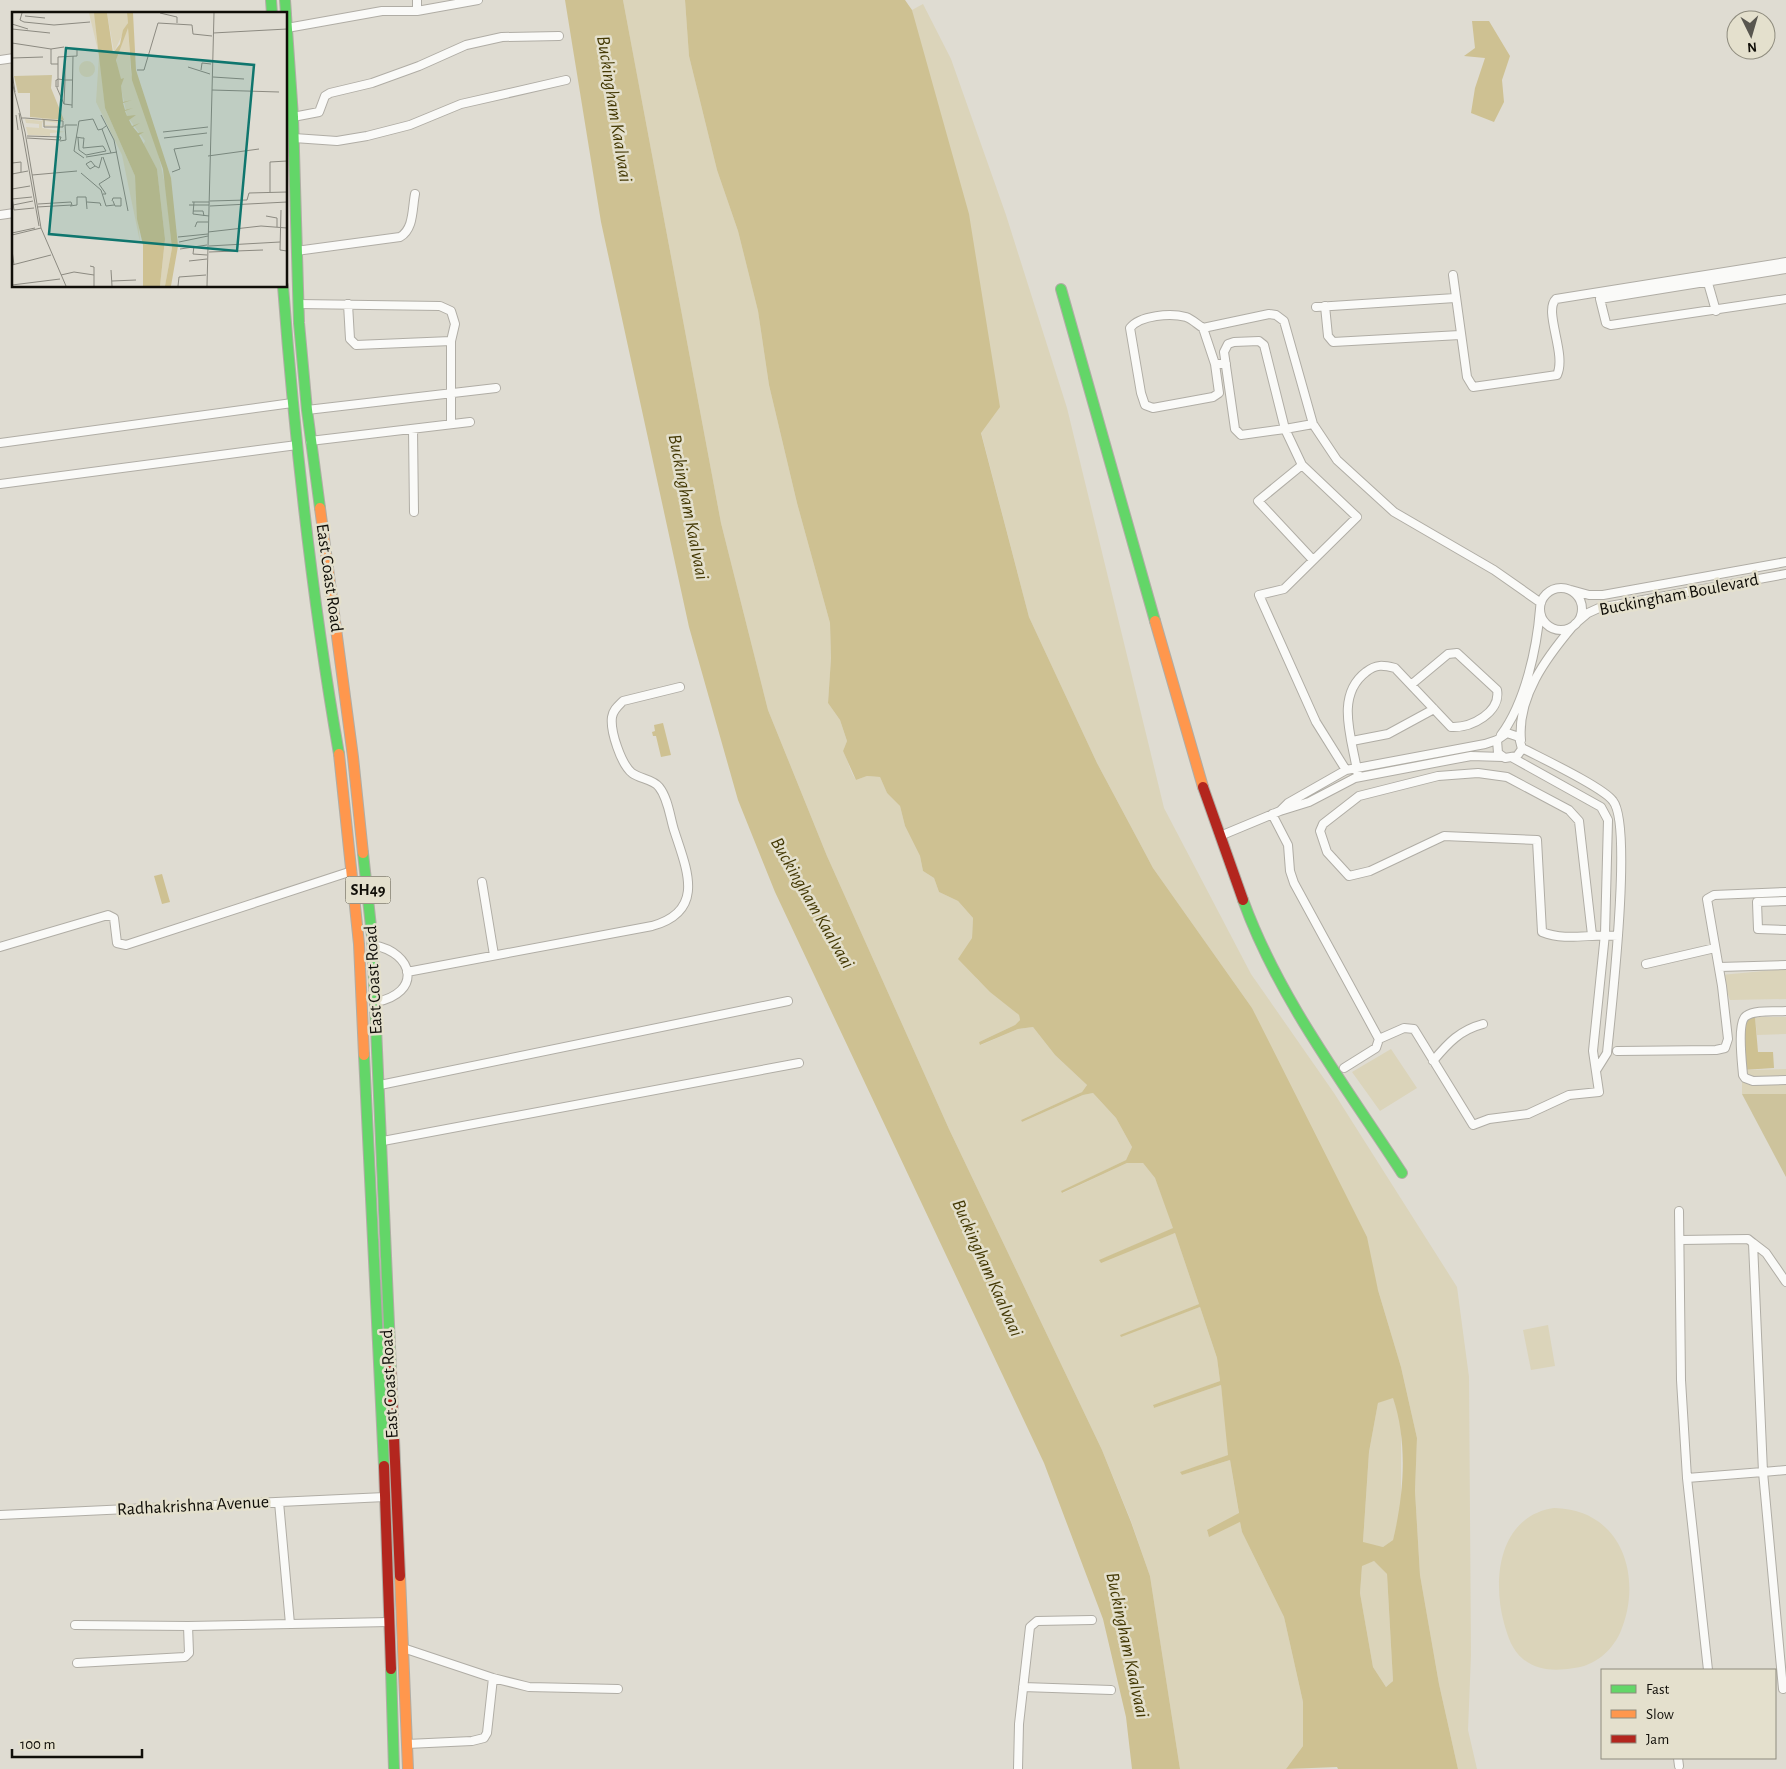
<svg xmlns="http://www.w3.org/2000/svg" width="1786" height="1769" font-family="'Alegreya Sans',sans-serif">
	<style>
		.green { fill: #dbd4ba }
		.forest { fill: #cdc39c }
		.water { fill: #cec192; fill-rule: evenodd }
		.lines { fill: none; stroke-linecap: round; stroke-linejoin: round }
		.street-casing { stroke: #b0ada5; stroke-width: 10 }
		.fast-casing { stroke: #b0ada5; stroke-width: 12 }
		.slow-casing { stroke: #b0ada5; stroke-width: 12 }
		.jam-casing { stroke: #b0ada5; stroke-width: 12 }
		.street { stroke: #fafaf8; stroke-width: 8 }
		.fast { stroke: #63d668; stroke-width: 10 }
		.slow { stroke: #ff974d; stroke-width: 10 }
		.jam { stroke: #b3261e; stroke-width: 10 }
		.labels { text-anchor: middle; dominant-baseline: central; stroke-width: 5; stroke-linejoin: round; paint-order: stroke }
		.shield { fill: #e4e0cd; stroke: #504d43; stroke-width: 1 }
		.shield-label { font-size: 16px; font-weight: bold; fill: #100e08 }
		.street-label { font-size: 18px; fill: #100e08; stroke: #e4e0cd }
		.water-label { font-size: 19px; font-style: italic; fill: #443904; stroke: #e4e0cd }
		.inset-road { fill: none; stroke: #8c8a81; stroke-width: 1 }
		.view { fill: #0f766e; fill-opacity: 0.15; stroke: #0f766e; stroke-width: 2.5 }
		.inset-edge { fill: none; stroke: #100e08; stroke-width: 2.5 }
	</style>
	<rect width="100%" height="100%" fill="#dfdcd2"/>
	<!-- green -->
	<path class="green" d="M623,0H685L689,56L717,170L738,231L758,311L769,385L797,503L830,623L831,658L828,703L840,720L847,741L843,751C848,760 850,772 856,780L867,776L880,777L887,793L900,806L905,826L920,856L923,871L934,878L939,892L958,901L973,918L972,938L964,952L977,979L1019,1015L1020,1020L1015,1025L979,1042L981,1045L1018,1029L1033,1027L1055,1055L1087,1085L1082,1092L1021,1120L1022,1122L1083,1095L1093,1093L1116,1118L1132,1147L1126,1160L1062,1191L1063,1193L1127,1163H1143L1155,1178L1174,1228L1100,1260V1262L1175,1233L1199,1304L1121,1335L1200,1307L1217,1358L1220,1381L1153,1406L1154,1408L1221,1385L1229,1455L1181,1472L1182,1475L1230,1460L1239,1514L1207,1531L1209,1536L1240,1522L1242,1532L1284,1617L1303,1702V1746L1286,1769H1180L1150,1576L1131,1521L1102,1450L949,1129L827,856L768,710L721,523Z
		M923,4L951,59L1006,215L1067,408L1164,808L1251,974L1334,1093L1457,1287L1469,1377L1471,1655L1468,1730L1477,1769H1458L1439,1684L1420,1575L1415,1491L1417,1438L1401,1367L1378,1290L1252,1008L1153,868L1097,763L1029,617L981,432L912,10Z
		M1786,969V999L1730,1000L1721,975Z
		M1755,1017H1786V1034L1757,1035Z
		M1391,1049L1417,1088L1380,1111L1352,1072Z
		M1786,1069V1094H1742V1070Z
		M1548,1325L1555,1366L1531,1370L1523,1330Z
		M1393,1397L1401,1422V1508L1393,1540L1383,1547L1363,1543L1369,1452L1378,1403Z
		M1554,1508C1622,1509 1644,1578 1620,1633C1611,1652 1594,1666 1574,1668C1556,1671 1538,1671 1523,1659C1512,1650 1508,1637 1504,1623C1492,1579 1499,1516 1554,1508Z
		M1374,1561L1387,1574L1393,1681L1386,1687L1373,1667L1360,1593L1362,1565Z"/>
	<!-- forest -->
	<path class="forest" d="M1742,1094H1786V1177Z"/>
	<!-- water -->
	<path class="water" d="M565,0H623L721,523L768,710L827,856L949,1129L1102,1450L1131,1522L1150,1576L1180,1769H1132L1126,1717L1103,1619L1044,1463L775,892L738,800L689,627L601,222Z
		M685,0H905L912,10L969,214L1000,407L981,433L1029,617L1097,763L1153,868L1252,1008L1367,1237L1378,1290L1401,1367L1417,1438L1415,1491L1420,1575L1439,1684L1458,1769H1338L1337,1767L1286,1769L1303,1746V1702L1284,1617L1242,1532L1240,1522L1209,1537L1207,1530L1239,1513L1230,1460L1182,1475L1180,1472L1228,1455L1221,1385L1154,1408L1153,1405L1220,1381L1217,1358L1200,1307L1121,1337L1120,1335L1199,1304L1175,1233L1101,1263L1099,1260L1173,1228L1155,1178L1143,1163H1127L1062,1193L1061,1191L1126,1160L1132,1147L1116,1118L1093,1093L1083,1095L1022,1122L1021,1120L1082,1092L1087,1085L1055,1055L1033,1027L1018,1029L980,1045L979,1042L1015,1025L1020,1020L1019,1015L990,992L958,959L972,938L973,918L958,901L939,892L934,878L923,871L920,856L905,826L900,806L887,793L880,777L867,776L856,780L843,751L847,741L840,720L828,703L831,658L830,623L797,503L769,385L758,311L738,231L717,170L689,56ZM1393,1398C1408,1442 1404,1495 1393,1540L1383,1547L1363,1542L1369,1452L1378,1403ZM1374,1561L1387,1574L1393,1681L1386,1687L1373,1667L1360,1593L1362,1566Z
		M1472,21H1489L1510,56L1502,80L1504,102L1494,122L1471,113L1475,88L1485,58L1464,56L1475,48Z
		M663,723L671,755L661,757L656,736H653L652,732L655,731L654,725Z
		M162,874L170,902L162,904L154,876Z
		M1755,1017L1758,1052H1773L1774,1068L1742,1070L1745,1054L1744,1018Z"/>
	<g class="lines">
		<defs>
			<path id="street" d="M417,11V0
				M287,28L382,11H417L478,0
				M0,60L14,58
				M293,117L319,112L325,96L330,93L372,83L419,66L466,45L502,37L559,36
				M294,138L337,141L367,136L410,125L461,104L566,80
				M0,215L14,213
				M296,251L400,237C414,229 412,209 415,194
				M1786,269L1600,299L1606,323L1611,325L1786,299
				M1453,275L1467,377L1473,387L1557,375C1567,354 1543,311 1556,299L1786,262
				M1708,283L1716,311
				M298,304L440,306L451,311L455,324L451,341V424
				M348,304L350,339L356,345L451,341
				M1325,306L1328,336L1333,342L1460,335
				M1316,307L1455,298
				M1203,328L1269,314L1276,315L1284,321L1313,424L1337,460L1394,512L1494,570L1541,603
				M1259,341L1264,345L1285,429L1241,435L1235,429L1224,352L1228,344L1234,342Z
				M1215,364L1203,328C1198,325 1192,319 1186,317C1171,313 1140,315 1130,328L1141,393L1145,405L1153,408L1213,397L1219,393L1215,364H1226
				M307,410L496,388
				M1313,424L1285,429L1302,465L1357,517L1284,589L1259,595L1316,722L1346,770
				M413,429L414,512
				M310,441L470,422
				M0,443L292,403
				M1302,465L1258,501L1313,560
				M0,484L297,445
				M1540 609a21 21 0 1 1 42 0a21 21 0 1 1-42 0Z
				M1571,590L1589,595H1603L1786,562
				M1575,624L1588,613L1599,608L1786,574
				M1501,735C1525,703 1537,648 1540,609
				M1521,740C1517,697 1546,658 1573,626
				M1352,741L1388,734L1434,709
				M1522,748C1541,758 1603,787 1613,801C1633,826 1611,1012 1607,1053L1597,1069
				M1358,777C1354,743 1333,697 1366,672C1376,664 1383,665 1395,668L1451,727C1472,728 1501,712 1497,690L1457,653L1448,654L1412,684
				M1280,811L1288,803L1346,770L1485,744L1497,740L1507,733L1519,737L1522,749L1517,756L1505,758L1498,753L1497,740
				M1272,814L1288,845L1290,871L1294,883L1379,1039L1376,1048L1344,1068
				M1220,836L1280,811L1309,802L1355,778L1471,756L1503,757
				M482,882L494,955
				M1786,901L1757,902L1758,929L1786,930
				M1592,935L1579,821L1569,810L1507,777L1478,773L1438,776L1359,796L1323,824L1320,831L1327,852L1349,876L1370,871L1444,836L1537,840L1542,932C1568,942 1590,933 1618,936
				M373,945C415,953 422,993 376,1002
				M0,947L108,915L114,918L117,943L126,945L352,871
				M1646,964L1715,948
				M1719,967L1786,965
				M407,972L652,926C706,911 687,870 674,830C670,817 668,798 659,787C653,779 640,779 632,773C621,764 610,731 612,717C613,710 618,706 623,701L680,687
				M1786,1011C1775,1012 1756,1009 1746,1016C1737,1022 1742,1063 1743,1075L1745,1078L1753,1081L1786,1080
				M1379,1039L1404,1028L1414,1029L1473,1125L1489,1119L1528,1114L1569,1095L1599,1092L1593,1051L1605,934L1608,820L1601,807L1513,758
				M1617,1051L1716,1050L1725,1048L1728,1039L1722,986L1707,899L1714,895L1786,892
				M1433,1061C1448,1043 1460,1030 1483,1024
				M380,1085L788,1001
				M383,1141L799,1063
				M1679,1211L1681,1380L1687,1478L1708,1670
				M1681,1240L1748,1239L1753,1243L1763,1472L1786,1470
				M1753,1243L1766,1253L1786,1282
				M1687,1478L1763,1472L1783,1689
				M279,1502L290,1624
				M0,1515L385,1497
				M75,1625L188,1626L389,1622
				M403,1648L493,1678L529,1687L618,1689
				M77,1663L185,1657L189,1653L188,1626
				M1023,1687L1111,1690
				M407,1744L472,1741L484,1738L487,1733L493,1678
				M1678,1758L1679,1766
				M1018,1769L1019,1724L1030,1627L1037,1621L1092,1620"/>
			<path id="fast" d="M271,0L272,14
				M285,0L286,14
				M286,15L293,117L299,323L307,410L320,508
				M283,286C295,443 312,599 339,754
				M1061,289L1155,621
				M363,853L372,936L391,1370
				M1243,900C1279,999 1345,1085 1402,1173
				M364,1055L384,1466
				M391,1669L394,1769"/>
			<path id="slow" d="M320,508L353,757L363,853
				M1155,621L1203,787
				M339,754L359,944L364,1055
				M400,1576L408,1769"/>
			<path id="jam" d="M1203,787L1243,900
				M391,1370L400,1576
				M384,1466L391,1669"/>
		</defs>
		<!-- street casing -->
		<use href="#street" class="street-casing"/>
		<!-- fast casing -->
		<use href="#fast" class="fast-casing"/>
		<!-- slow casing -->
		<use href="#slow" class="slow-casing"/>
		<!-- jam casing -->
		<use href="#jam" class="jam-casing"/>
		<!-- street -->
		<use href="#street" class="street"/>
		<!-- fast -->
		<use href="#fast" class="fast"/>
		<!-- slow -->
		<use href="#slow" class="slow"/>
		<!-- jam -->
		<use href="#jam" class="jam"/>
	</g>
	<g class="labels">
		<!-- shield labels -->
		<rect class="shield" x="345.5" y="876.5" width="45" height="27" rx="4"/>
		<g class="shield-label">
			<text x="368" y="890">SH49</text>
		</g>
		<!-- street labels -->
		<g class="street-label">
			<text transform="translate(329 578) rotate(82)">East Coast Road</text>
			<text transform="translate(1679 595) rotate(-11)">Buckingham Boulevard</text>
			<text transform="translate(374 980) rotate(-93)">East Coast Road</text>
			<text transform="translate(390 1384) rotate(-93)">East Coast Road</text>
			<text transform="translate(193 1506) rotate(-3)">Radhakrishna Avenue</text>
		</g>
		<!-- water labels -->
		<g class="water-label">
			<text transform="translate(614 109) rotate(81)">Buckingham Kaalvaai</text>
			<text transform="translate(688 507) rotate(79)">Buckingham Kaalvaai</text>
			<text transform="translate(812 903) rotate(60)">Buckingham Kaalvaai</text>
			<text transform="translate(987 1268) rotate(66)">Buckingham Kaalvaai</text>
			<text transform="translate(1127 1645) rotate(78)">Buckingham Kaalvaai</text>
		</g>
	</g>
	<!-- overview -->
	<g transform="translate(12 12)">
		<rect width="275" height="275" fill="#dfdcd2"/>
		<path d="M77,1H82L85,10L93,96L123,164L128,230L110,143L84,90L87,43ZM95,1H115L116,11L102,40ZM116,15L119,62L146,141L154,177L160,236L153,274H148L153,227L145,157L131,133L133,129L115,104L105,57L104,43ZM67 57a8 8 0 1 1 16 0a8 8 0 1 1-16 0ZM30,106L52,108L46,111L33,109V113L50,114H32L30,109V116L53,120L38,121V124L16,123L14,115L27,116V112L14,111L13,107L30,109Z" fill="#dbd4ba"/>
		<path d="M40,63L39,76L52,108L18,105V81H6L2,64Z" fill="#cdc39c"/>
		<path d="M82,1H95L101,41L108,32L111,18L116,11L115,1H121L124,58L159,166L166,234L159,274H153L160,236L151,157L120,68L116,16L104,48L109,67L112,66L109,74L115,73L109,74L110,82L117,80L110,82L111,90L120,88L111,91L113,98L121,96L113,99L115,104L124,103L117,108L120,114L128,111L121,115L126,121L132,120L127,123L145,157L153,227L148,274H131V233L125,207L123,164L93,96Z" fill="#cec192"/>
		<path class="inset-road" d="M10,1L8,8L12,10L42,13L78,10M148,1L165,5V11M13,4L33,6M0,12L16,17M0,17L38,21M201,21L275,17M0,31L39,37L52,35M39,37V52H46V45L65,44V37M53,45V68H61M0,46L31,45M46,52V75H44V68H45L46,67L53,68L52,92L60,93M176,55L198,62M125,58H132L146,11L180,13L181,22L200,24M189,58L190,51L199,52M0,61L3,80M201,65L232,67M0,70L13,120L29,216L54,274M45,76L52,92M200,78L267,80M60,96L61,44M7,101L27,214M4,103L6,118M89,103L102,128L116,199M9,106H13L51,109V115H32V108M94,114L90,117L99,141M151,120L196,115M15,124L49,125L48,128L15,126M64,125L70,126H72L71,136L91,134L94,139L74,143L67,138L66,126M152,126L195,121M48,129L54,128L53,113H65M196,144L247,137M74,145L105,140M91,145L98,165L87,172L94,182H91M72,146L62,139L67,109L81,107L86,118L90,117M0,151L9,150V160M83,154L79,149L74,152L78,157L83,154L87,156L90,145M160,160L168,157L162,137L191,133M69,161L89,178L94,194L102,193M0,162L16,159M20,163L65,159M0,177L18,174M258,180V150L275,149M0,185L2,198L22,196M0,187L20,185M100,189L101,186H109V194H103L101,189M198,189L235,188L237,181L275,180M75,190L88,191L89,194M180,190H197M182,190L181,202L197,204M1,193L21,189M177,193H197M58,194L65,193V185H74L75,197M198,194L275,190M25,195L60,193L59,190L26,192M269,198L268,238L275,239M181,199H191L192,204M254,204L265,206V215M183,215L185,210H196M196,220L249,214L275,216M0,221L23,216M0,223L29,216M166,225L196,222M167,230L196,224M182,234L181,242L195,243M197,234L268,230M168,237L195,233M0,238L2,253M197,240L251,238M177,249L195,247M0,253L39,243M78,254L82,255V274M99,258L100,274M49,263L62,260L82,263M100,269L124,268M0,273L48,267M166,274L167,265L194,263M195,274L202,1"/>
		<path class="view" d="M54,36L242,53L225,239L37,222Z"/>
		<rect width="275" height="275" class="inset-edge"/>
	</g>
	<!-- legend -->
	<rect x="1601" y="1669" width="175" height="90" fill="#e4e0cd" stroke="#8f8c7e"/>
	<rect x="1611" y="1685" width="25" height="8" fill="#63d668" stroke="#8f8c7e"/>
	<text x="1646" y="1694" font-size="15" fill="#100e08">Fast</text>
	<rect x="1611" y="1710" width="25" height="8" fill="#ff974d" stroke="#8f8c7e"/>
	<text x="1646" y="1719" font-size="15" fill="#100e08">Slow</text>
	<rect x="1611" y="1735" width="25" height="8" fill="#b3261e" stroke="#8f8c7e"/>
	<text x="1646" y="1744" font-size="15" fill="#100e08">Jam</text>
	<!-- north arrow -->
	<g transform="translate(1751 35) rotate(175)"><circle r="24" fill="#e4e0cd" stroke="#8f8c7e"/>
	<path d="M0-4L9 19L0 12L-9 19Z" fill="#58564f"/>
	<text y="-8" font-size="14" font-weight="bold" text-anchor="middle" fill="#100e08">N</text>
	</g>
	<!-- scale -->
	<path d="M12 1749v8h130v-8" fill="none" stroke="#100e08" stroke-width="2.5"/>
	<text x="20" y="1749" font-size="15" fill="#100e08" stroke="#e4e0cd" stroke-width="4" paint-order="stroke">100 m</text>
</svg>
